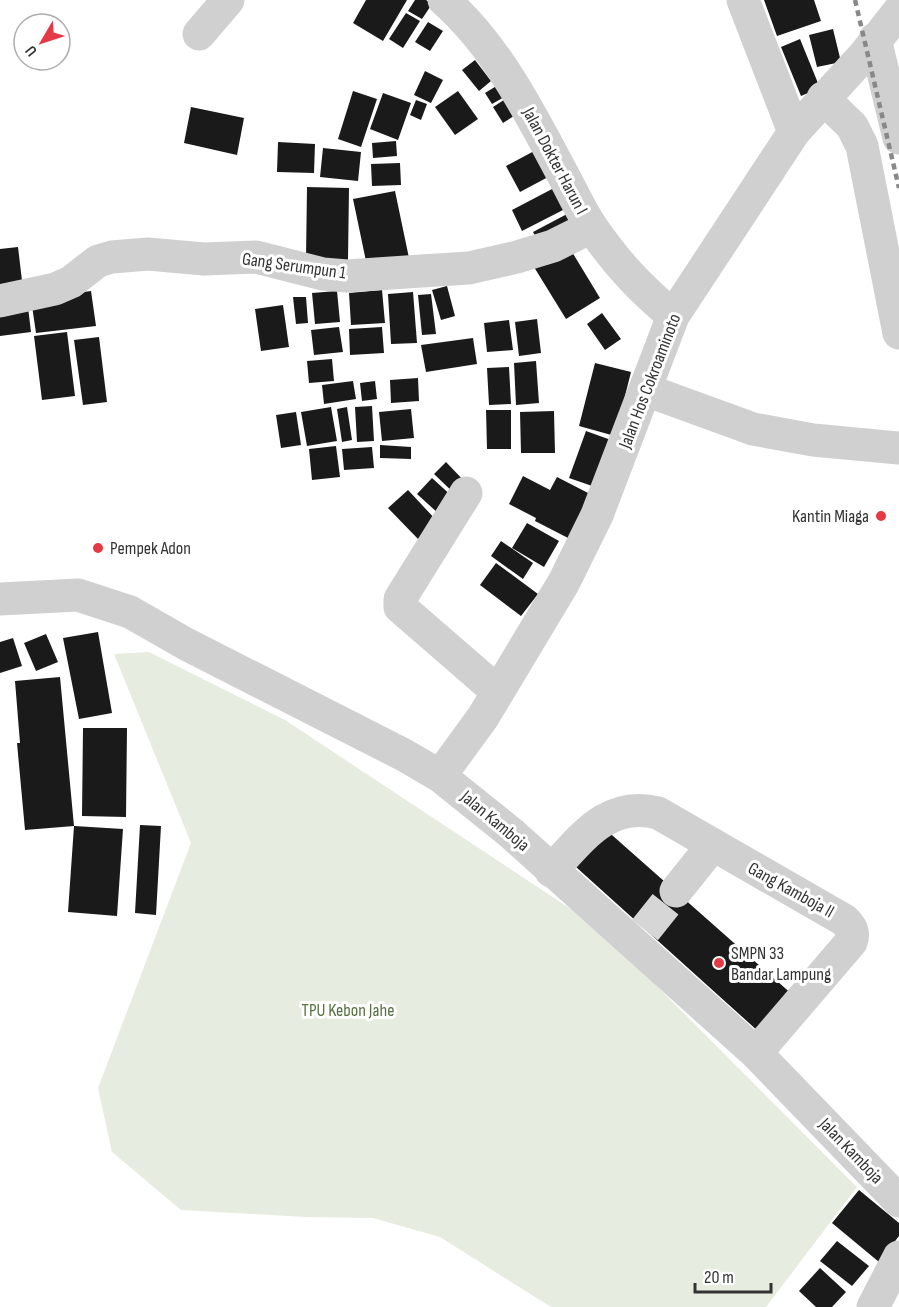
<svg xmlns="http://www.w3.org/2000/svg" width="899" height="1307" font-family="'Sofia Sans Condensed',sans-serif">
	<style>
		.green { fill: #e6ecdf }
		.building { fill: #1a1a1a }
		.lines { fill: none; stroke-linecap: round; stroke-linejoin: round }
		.minor-tunnel { stroke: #d6d6d6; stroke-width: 33; stroke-dasharray: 33 16; stroke-linecap: butt }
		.minor { stroke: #d0d0d0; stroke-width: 33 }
		.rail { stroke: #888; stroke-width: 4.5; stroke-dasharray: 6 4.5; stroke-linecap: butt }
		.poi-dot { fill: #e63946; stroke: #fff; stroke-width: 2 }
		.labels { text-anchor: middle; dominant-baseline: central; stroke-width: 6; stroke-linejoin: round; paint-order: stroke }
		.street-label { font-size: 18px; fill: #333; stroke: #fff }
		.poi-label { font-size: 18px; fill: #333; stroke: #fff; text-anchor: start }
		.park-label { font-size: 18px; fill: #56703f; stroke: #fff }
	</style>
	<rect width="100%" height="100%" fill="#fff"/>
	<!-- green -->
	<path class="green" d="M149,652L285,720L598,927L857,1187L766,1307H551L440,1237L373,1218L305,1217L181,1210L112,1152L98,1088L191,843L114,654Z"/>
	<!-- building -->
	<path class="building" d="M366,0H407L383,41L353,23Z
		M415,0H426L432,4L422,19L408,11Z
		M764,0H814L821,21L777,36Z
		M406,13L420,21L403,48L389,39Z
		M428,22L443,31L430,51L415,42Z
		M833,29L841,62L817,67L809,35Z
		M800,39L820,88L801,96L781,47Z
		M475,60L491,81L479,91L462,70Z
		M425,71L443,80L431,103L414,95Z
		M498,85L506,96L492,104L485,93Z
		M353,91L377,99L361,147L338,139Z
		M458,91L478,119L455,135L435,107Z
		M383,93L411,103L398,140L370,129Z
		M510,96L520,112L503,123L493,107Z
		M416,100L427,104L421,120L410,115Z
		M191,107L244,118L237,155L184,143Z
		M396,141L397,156L373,158L372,143Z
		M278,142L315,144L314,173L277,172Z
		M323,148L361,152L358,181L320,177Z
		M536,150L550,176L520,192L506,166Z
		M400,163L401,185L372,186L371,164Z
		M307,187L349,188L348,260L306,259Z
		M554,188L565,209L522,231L512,210Z
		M395,191L409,258L367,266L353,199Z
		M567,214L575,227L540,245L533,232Z
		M18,247L23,289L0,292V249Z
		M569,247L600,298L566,319L534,267Z
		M447,286L455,316L441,320L432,290Z
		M382,290L385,323L351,325L349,293Z
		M91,291L96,326L36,333L31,299Z
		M337,291L340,322L315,324L312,293Z
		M413,292L417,343L391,344L388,294Z
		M431,294L436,334L422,335L418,295Z
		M293,297H306L308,323L296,324Z
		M283,305L289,347L261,351L255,309Z
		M28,307L31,332L0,336V310Z
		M602,313L621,339L605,350L587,324Z
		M537,319L541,353L519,356L515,322Z
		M509,320L513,350L487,352L484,323Z
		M339,327L343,352L314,355L311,330Z
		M382,327L384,353L350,355L349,329Z
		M67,332L75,396L42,400L34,336Z
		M99,337L107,402L83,405L74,340Z
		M473,338L477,364L426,372L421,345Z
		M332,359L334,381L309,383L307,361Z
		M536,361L539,403L516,405L514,363Z
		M595,363L631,372L615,436L579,426Z
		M509,367L511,404L489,405L487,368Z
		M418,378L419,401L391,403L390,380Z
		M353,381L356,399L324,404L322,385Z
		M375,381L377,399L362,401L360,383Z
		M372,406L374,441L357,442L355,407Z
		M331,407L337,441L307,446L301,412Z
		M347,407L352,440L342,442L337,409Z
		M411,409L414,438L382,441L379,412Z
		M486,410H511V449H487Z
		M554,411L555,453H521L520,412Z
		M296,412L301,445L281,448L276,415Z
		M586,431L611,440L595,487L569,478Z
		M380,445L411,447V459L380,458Z
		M336,446L340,477L312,480L309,449Z
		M372,447L374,468L344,470L342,449Z
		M446,462L468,485L457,496L434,474Z
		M523,476L550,490L557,477L592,495L570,539L535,521L536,518L509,504Z
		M432,478L454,498L439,514L417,494Z
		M408,490L437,521L418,539L388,508Z
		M527,523L559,541L544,567L512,548Z
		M501,541L533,563L523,579L491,556Z
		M496,563L538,594L521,616L480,585Z
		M98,632L112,713L79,719L63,638Z
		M46,634L58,662L36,671L24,643Z
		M13,638L22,666L0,673V642Z
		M60,677L74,826L25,830L17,743H20L15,681Z
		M83,728H127L126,817L82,816Z
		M140,825L161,826L156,915L135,913Z
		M74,826L123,829L117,916L68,912Z
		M604,828L794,996L759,1032L576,867Z
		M859,1190L899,1223V1236L879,1262L832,1223Z
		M837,1241L869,1266L852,1286L820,1261Z
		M820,1268L846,1292L832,1307H816L799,1291Z"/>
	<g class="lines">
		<!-- minor-tunnel -->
		<path class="minor-tunnel" d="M645,930L676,891"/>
		<!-- minor -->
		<path class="minor" d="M444,0C497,47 529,111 562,173C572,191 581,212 593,229C618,265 640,288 673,316
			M743,0L794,132
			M199,34L228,0
			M875,39L899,138
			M823,98L852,126L862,146L899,333
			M0,301L55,289L71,282L98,261L112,257L148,254L204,259L256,257L323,274L347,276L421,271L469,268L517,257L553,246L591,227
			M646,390L753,429L813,440L899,448
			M466,493L400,599V607L498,692
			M0,599L78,595L130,612L186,644L404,755L440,776L511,833L756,1053L899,1201
			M440,776L483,717L564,582L597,515L673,316L794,132L866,53L899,11
			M551,871C582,838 608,800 658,813L844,920C851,927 855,932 851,942L756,1053
			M676,891L712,846
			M873,1307L899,1257"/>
		<!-- rail -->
		<path class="rail" d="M855,0L899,188"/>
	</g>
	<!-- markers -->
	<g class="poi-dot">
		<circle cx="881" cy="516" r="6"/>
		<circle cx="98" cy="548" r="6"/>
		<circle cx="719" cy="963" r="6"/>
	</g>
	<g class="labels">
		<!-- street labels -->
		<g class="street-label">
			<text transform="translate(555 161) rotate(62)">Jalan Dokter Harun I</text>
			<text transform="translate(294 266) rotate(8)">Gang Serumpun 1</text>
			<text transform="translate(650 381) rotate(-69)">Jalan Hos Cokroaminoto</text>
			<text transform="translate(495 821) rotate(40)">Jalan Kamboja</text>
			<text transform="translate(791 890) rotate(29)">Gang Kamboja II</text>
			<text transform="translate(851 1151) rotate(46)">Jalan Kamboja</text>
		</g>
		<!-- poi labels -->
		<g class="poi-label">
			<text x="869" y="516" text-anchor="end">Kantin Miaga</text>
			<text x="110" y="548">Pempek Adon</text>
			<text x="731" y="953">SMPN 33<tspan x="731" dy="21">Bandar Lampung</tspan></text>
		</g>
		<!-- park labels -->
		<g class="park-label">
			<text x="348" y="1010">TPU Kebon Jahe</text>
		</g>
	</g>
	<!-- north arrow -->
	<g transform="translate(42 42) rotate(231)"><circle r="28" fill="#ffffff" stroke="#adadad" stroke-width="1.5"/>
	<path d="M0-4.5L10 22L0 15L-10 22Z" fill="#e63946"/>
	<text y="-9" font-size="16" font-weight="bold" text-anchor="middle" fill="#333333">U</text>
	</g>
	<!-- scale -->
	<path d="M695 1283v9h76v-9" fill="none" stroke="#333333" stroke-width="3"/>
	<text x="704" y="1283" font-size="18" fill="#333333" stroke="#ffffff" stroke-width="4.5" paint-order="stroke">20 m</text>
</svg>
